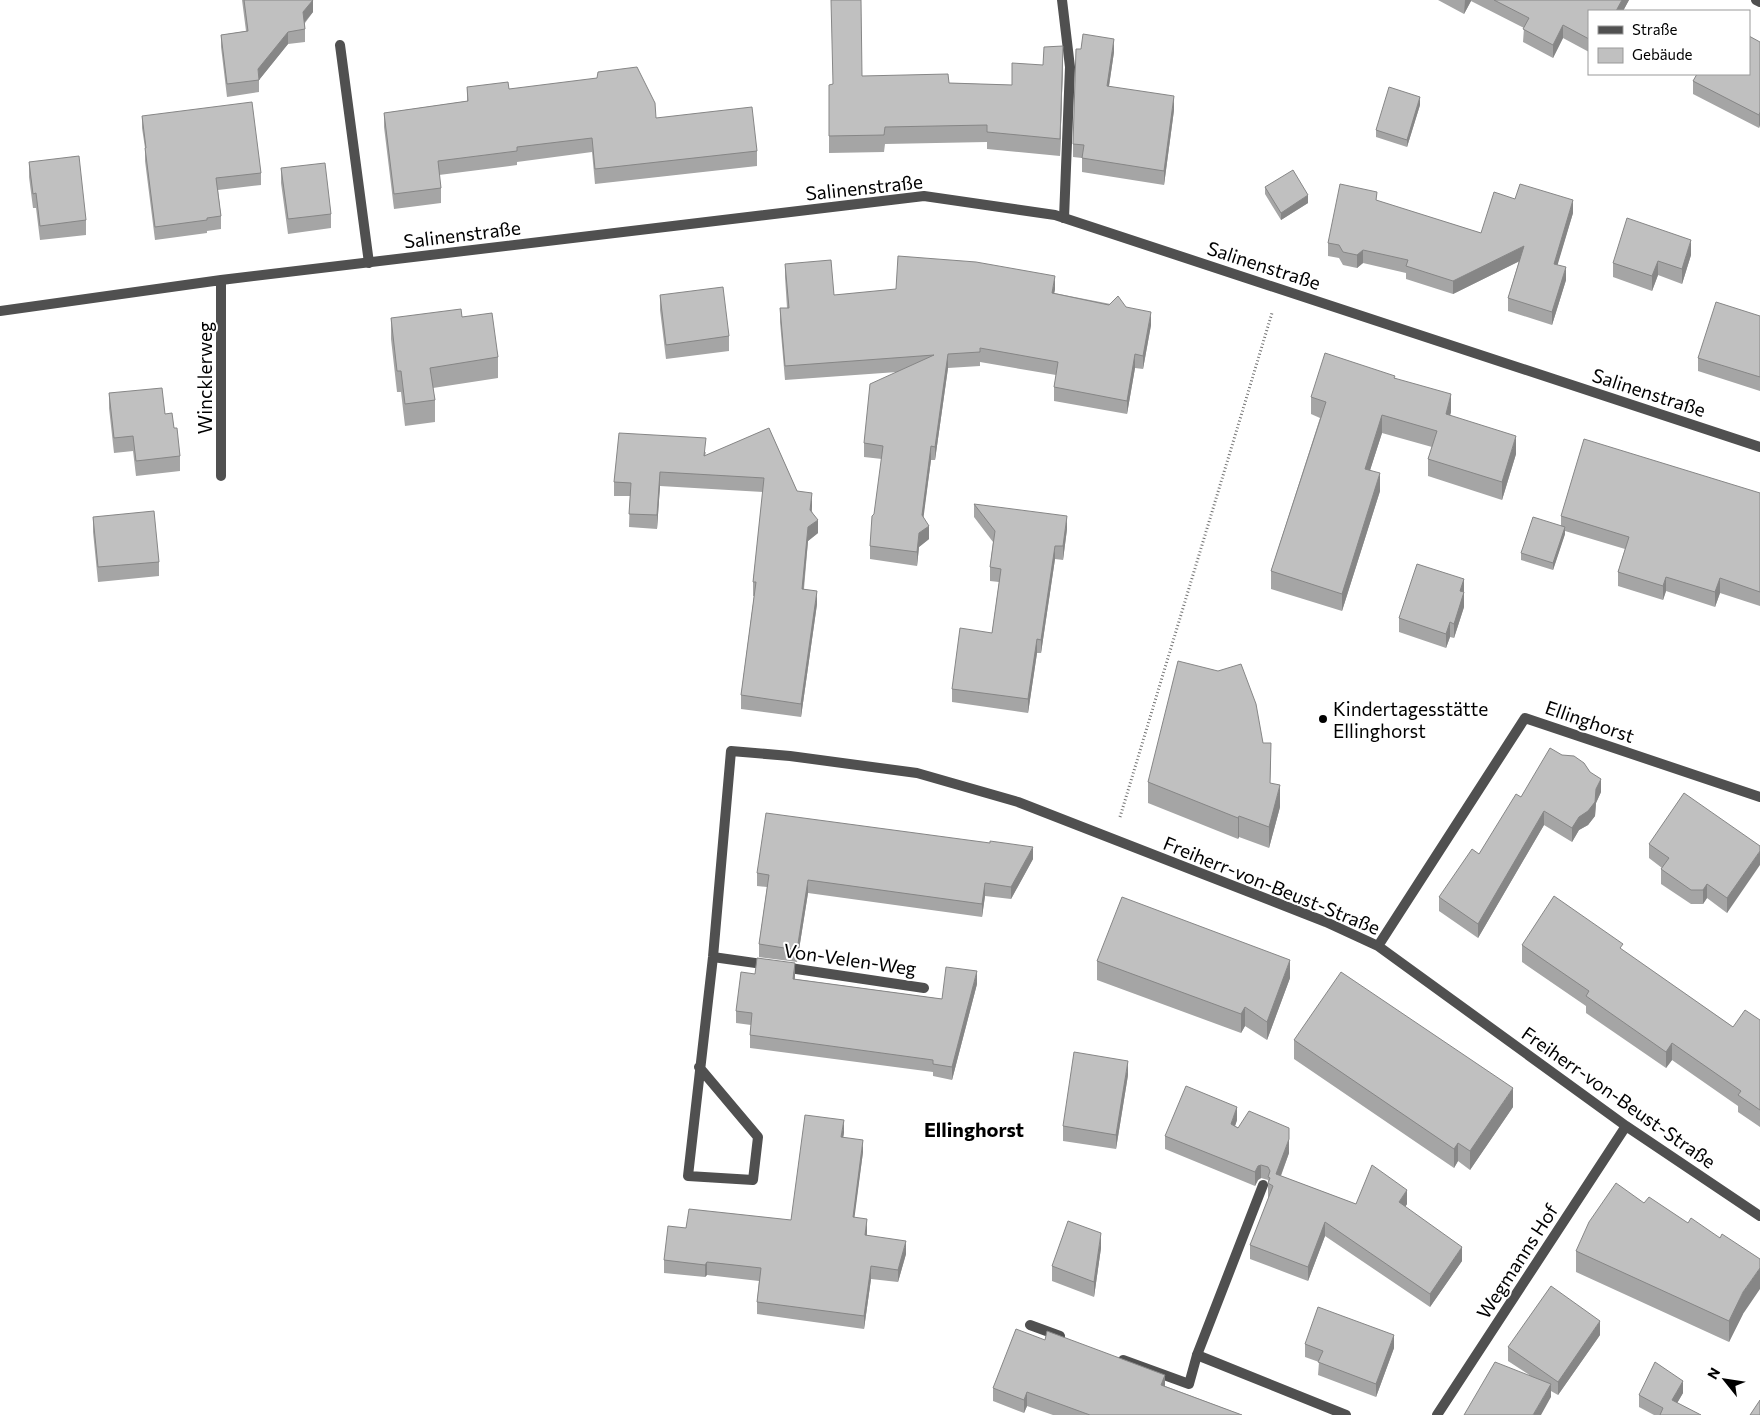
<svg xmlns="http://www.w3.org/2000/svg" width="1760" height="1415" font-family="Commissioner,sans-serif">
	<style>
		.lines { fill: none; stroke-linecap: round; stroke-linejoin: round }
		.path { stroke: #727272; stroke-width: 3; stroke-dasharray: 1 2.5; stroke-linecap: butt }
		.service { stroke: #505050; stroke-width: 10 }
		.minor { stroke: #505050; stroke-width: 10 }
		.wall { fill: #a5a5a5 }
		.shaded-wall { fill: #868686 }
		.building { fill: #c0c0c0; stroke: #868686 }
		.poi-dot { fill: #000; stroke: #fff; stroke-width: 2 }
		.labels { text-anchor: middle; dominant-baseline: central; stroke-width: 4; stroke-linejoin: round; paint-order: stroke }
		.street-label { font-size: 19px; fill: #000; stroke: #fff }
		.poi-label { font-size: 19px; fill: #000; stroke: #fff; text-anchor: start }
		.neighbourhood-label { font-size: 20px; font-weight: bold; fill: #000; stroke: #fff }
	</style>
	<rect width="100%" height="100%" fill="#fff"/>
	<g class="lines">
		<!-- path -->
		<path class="path" d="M1120,817L1272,313"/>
		<!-- service -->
		<path class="service" d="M1062,0L1070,67L1064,218
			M340,45L369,263
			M1030,1325L1060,1336
			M1123,1360L1189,1384L1197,1355L1263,1185"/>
		<!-- minor -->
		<path class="minor" d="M1756,0L1760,2
			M221,280V476
			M0,311L221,280L924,196L1055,215L1760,447
			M1378,946L1525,718L1760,797
			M713,957L769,965
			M783,967L924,988
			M699,1067L758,1137L753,1180L688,1176L713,957L731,751L790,756L917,773L1018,802L1326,922L1378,946L1626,1126L1760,1216
			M1197,1355L1346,1415
			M1437,1415L1626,1126"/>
	</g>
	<!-- wall -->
	<path class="wall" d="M242,0H313V12L305,23V42L288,44L259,80V92L227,97L221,47V35L246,31Z
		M1438,0H1629L1623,11H1589V52L1563,38L1553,58L1523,42L1524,28L1471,1L1464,14Z
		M1760,42V125L1759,128L1693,94V81Z
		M1081,49L1114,52L1109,86L1174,110L1164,185L1082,172V158L1073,157V144Z
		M1063,63L1060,156L987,149V142L885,144L884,152L829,153V85L833,84L862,76L949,83L1012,85L1043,65Z
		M467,87L509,89L656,118L757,151V166L595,184L592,152L517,162V165L439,175L441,188V203L394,209L384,127V113L467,101Z
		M1420,105L1407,147L1376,137V130Z
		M142,116L261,173V185L218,190L221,216V229L207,231V233L155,240L145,161V148L142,128Z
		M29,162L86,220V235L40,240L36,208H33L29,177Z
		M281,168L331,214V228L288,234L281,183Z
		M1265,187L1308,203L1281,220L1265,194Z
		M1515,199L1573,213L1557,265L1566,280L1552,325L1508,311V298L1519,261L1453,294L1406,279V273L1363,263L1357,268L1343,265L1339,258L1328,256V243L1377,201L1481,233Z
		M1691,255L1682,284L1658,275L1652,291L1613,277V263Z
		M785,264L834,295L1055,289L1054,293L1126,307L1151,325L1143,369L1135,368L1127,414L1054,401V387L1056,375L980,362V366L948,368L935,460H931L923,517L929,539L919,547L917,566L870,559V546L882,459L864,457V443L897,372L785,380L780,322V308H787L785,277Z
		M660,295L729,336V351L666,359L660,310Z
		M1760,316V391L1698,371V358Z
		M462,317L498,357V378L433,388L435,400V422L405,426L401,392H397L391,339V318Z
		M1395,378L1451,412L1450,415L1516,454L1502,500L1428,476V459L1432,447L1382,433L1370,470L1380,491L1342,611L1271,589V571L1320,418L1311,414V397Z
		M109,393L165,414L174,428L180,456V471L136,476L133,451L114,453L109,408Z
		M769,428L797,491L812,507V511L818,533L808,541L804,589L817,604L801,717L741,709V695L754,596H753V582L763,492L660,486L657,529L629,527L630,496H614V482L706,452L705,456Z
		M1760,493V606L1720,593L1715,607L1666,591L1663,600L1618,586V572L1625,549L1565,531V534L1553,570L1521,560V553L1561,526V516Z
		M974,504L1067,529L1063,560L1055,559L1041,653H1037L1028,713L952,702V689L992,633L999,582L990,581V567L993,542L974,517Z
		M93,517L159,562V576L98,582L93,532Z
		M1464,579V607L1454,638L1450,637L1446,648L1399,632V618Z
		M1263,743L1271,764L1270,783L1280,807L1269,848L1239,837L1238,839L1148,803V782Z
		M1601,792L1596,803L1595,816L1588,825L1579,830L1572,842L1544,825L1478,938L1439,911V897L1479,854L1521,797Z
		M1649,844L1760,846L1727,913L1707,898L1703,904H1691L1661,884V869L1662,868L1649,858Z
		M1033,859L1011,899L985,896L982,917L808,893L797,962L759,957V944L767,887L757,886V873Z
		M1522,945L1623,951L1733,1027L1760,1020V1127L1738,1112V1106L1672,1060L1666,1068L1586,1013V1006L1522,962Z
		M1097,961L1290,978L1267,1040L1245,1026L1241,1033L1097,980Z
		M755,974L795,976V979L942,999L977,984L952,1080L933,1076V1072L750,1048V1035L751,1025L736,1023V1011Z
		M1294,1040L1513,1107L1470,1170L1458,1161L1454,1168L1294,1059Z
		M1128,1075L1116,1149L1063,1141V1126Z
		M1237,1120L1235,1126L1289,1153L1281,1176L1356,1204H1407L1405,1207L1462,1261L1430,1307L1325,1236L1308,1281L1250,1259V1245L1269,1197H1268V1180L1261,1178L1258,1180L1255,1186L1165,1149V1136Z
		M844,1133L843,1137L863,1152L854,1217L867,1232V1235L906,1254L898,1282L871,1279L864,1329L757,1314V1302L759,1281L707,1275L705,1277L664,1273V1260L791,1220Z
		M1644,1203L1720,1238L1743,1314L1729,1342L1576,1272V1251Z
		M1101,1248L1094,1297L1052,1281V1266Z
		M1600,1335L1558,1395L1551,1391V1397L1528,1374L1508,1361V1347Z
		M1305,1344L1394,1348L1376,1397L1318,1375L1319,1362L1305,1357Z
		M1165,1386L1242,1415H1053L1027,1406L1024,1413L993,1401V1388Z
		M1683,1393L1677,1403L1701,1415H1654L1639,1407V1395Z"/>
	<!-- shaded-wall -->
	<path class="shaded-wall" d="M313,0V12L303,24V12Z
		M1465,0H1471V1L1464,14Z
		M1622,0H1629L1623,11H1616Z
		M1563,25V38L1553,58V45Z
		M288,32V44L259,80L258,69Z
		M1114,39V52L1107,99V86Z
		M1063,46V63L1060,156V139Z
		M1174,96V110L1164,185V171Z
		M1420,97V105L1407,147V140Z
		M1760,112V125L1759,128V115Z
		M1308,195V203L1281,220V213Z
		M1573,200V213L1554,277V264Z
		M1691,240V255L1682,284V269Z
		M1524,246V259L1453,294V281Z
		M1363,250V263L1357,268V255Z
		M1658,261V275L1652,291V276Z
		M1566,267V280L1552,325V312Z
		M1055,276V289L1052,306V293Z
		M1151,312V325L1143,369V356Z
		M948,354V368L935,460V447Z
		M1135,354V368L1127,414V401Z
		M1451,394V412L1446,431V414Z
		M1382,415V433L1365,486V469Z
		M1516,436V454L1502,500V482Z
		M931,446V460L922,529V515Z
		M660,472V486L657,529V515Z
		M1380,473V491L1342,611V594Z
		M812,493V507L810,523V510Z
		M1067,516V529L1063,560V546Z
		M818,520V533L808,541L802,603V589L808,527Z
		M929,526V539L919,547L917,566V552L919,533Z
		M1565,527V534L1553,570V563Z
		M1055,546V559L1041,653V640Z
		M1666,577V591L1663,600V586Z
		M1720,578V593L1715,607V592Z
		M1464,579V607L1454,638V624L1460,591Z
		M817,591V604L801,717V704Z
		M1450,622V637L1446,648V634Z
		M1037,639V653L1028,713V699Z
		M1601,779V792L1596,803L1595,816L1588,825L1579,830L1572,842V828Z
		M1280,785V807L1269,848V827Z
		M1544,811V825L1478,938V924Z
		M1239,816V837L1238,839V818Z
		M1033,847V859L1011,899V887Z
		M1760,851V865L1727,913V898Z
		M808,880V893L797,962V950Z
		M985,883V896L982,917V904Z
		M1707,884V898L1703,904V890Z
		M1290,960V978L1267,1040V1022Z
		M795,963V976L793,991V979Z
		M977,971V984L952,1080V1067Z
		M1245,1007V1026L1241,1033V1014Z
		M1672,1043V1060L1666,1068V1052Z
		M1128,1061V1075L1116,1149V1135Z
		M1513,1088V1107L1470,1170V1151Z
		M1237,1107V1120L1231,1138V1124Z
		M844,1120V1133L841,1149V1137Z
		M1289,1139V1153L1276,1188V1174Z
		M863,1140V1152L853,1229V1217Z
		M1458,1143V1161L1454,1168V1149Z
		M1261,1165V1178L1258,1180L1255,1186V1172L1258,1166Z
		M1407,1190V1204L1399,1216V1202Z
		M867,1219V1232L865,1248V1235Z
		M1325,1222V1236L1308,1281V1267Z
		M1101,1233V1248L1094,1297V1282Z
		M906,1241V1254L898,1282V1270Z
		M1462,1247V1261L1430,1307V1294Z
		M707,1262V1275L705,1277V1265Z
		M871,1266V1279L864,1329V1316Z
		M1760,1268V1289L1743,1314L1729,1342V1321L1743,1292Z
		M1600,1321V1335L1558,1395V1382Z
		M1394,1335V1348L1376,1397V1384Z
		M1165,1375V1389L1161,1385Z
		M1683,1381V1393L1672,1412V1400Z
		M1551,1384V1397L1541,1415H1533Z
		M1027,1392V1406L1024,1413V1400Z"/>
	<!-- building -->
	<path class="building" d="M244,0H313L303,12L305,29L288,32L258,69L259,80L227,84L221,35L248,31Z
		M831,0H861L862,76L948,74L949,83L1012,85V63L1043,65L1044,47L1063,46L1060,139L987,132V125L885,127L884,135L829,136V85L833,84Z
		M1494,0H1622L1616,11H1589V39L1563,25L1553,45L1523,29L1529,18Z
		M1083,34L1114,39L1107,86L1174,96L1164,171L1082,158L1084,145L1073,144L1076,49H1081Z
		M1749,36L1760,42V112L1759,115L1693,81L1697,74H1749Z
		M637,67L655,103L656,118L752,107L757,151L595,169L592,138L517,147V151L438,161L441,188L394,194L384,113L468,101L467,87L508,82L509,89L597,78L598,72Z
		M1389,87L1420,97L1407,140L1376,130Z
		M252,102L261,173L216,178L221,216L207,218V220L155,227L145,148H146L142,116Z
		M79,156L86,220L40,226L36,193L33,194L29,162Z
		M325,163L331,214L288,219L281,168Z
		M1293,170L1308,195L1281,213L1265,187Z
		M1340,184L1377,192L1376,200L1481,233L1494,192L1515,199L1520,184L1573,200L1554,264L1566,267L1552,312L1508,298L1524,246L1453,281L1406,266L1408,260L1363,250L1357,255L1343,252L1339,245L1328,243Z
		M1627,218L1691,240L1682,269L1658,261L1652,276L1613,263Z
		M898,256L976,262L1055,276L1052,293L1109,305L1118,296L1126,307L1151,312L1143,356L1135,354L1127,401L1054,387L1058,362L980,348V352L948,354L935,447L931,446L922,515L929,526L919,533L917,552L870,546L872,516L874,514L883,446L864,443L870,384L934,355L785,366L780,308H789L785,264L831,260L834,295L896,289Z
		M723,287L729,336L666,345L660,295Z
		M1716,302L1760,316V377L1698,358Z
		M461,309L462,317L492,313L498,357L430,368L435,400L405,404L401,371H397L391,318Z
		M1325,353L1395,376L1394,378L1451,394L1446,414L1516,436L1502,482L1428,459L1437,431L1382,415L1365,469L1380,473L1342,594L1271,571L1326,402L1311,397Z
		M162,388L165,414L172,413L174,428H177L180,456L136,461L133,436L114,438L109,393Z
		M769,428L797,491L812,493L810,510L818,520L808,527L802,589L817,591L801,704L741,695L756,582H753L764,478L660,472L657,515L629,514L631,483L614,482L619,433L706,438L704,456Z
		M1584,439L1760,493V592L1720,578L1715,592L1666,577L1663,586L1618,572L1629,537L1561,516Z
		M974,504L1067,516L1063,546H1055L1041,640L1037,639L1028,699L952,689L960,628L992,633L1001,569L990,567L995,531Z
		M154,511L159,562L98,567L93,517Z
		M1533,517L1565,527L1553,563L1521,553Z
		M1417,564L1464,579L1460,591L1464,592L1454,624L1450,622L1446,634L1399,618Z
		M1178,661L1218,671L1241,664L1256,704L1263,743H1271L1270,783L1280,785L1269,827L1239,816L1238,818L1148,782Z
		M1550,748L1562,755L1574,756L1584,763L1590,772L1601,779L1596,789L1595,802L1588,811L1579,817L1572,828L1544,811L1478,924L1439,897L1472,849L1479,854L1516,794L1521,797Z
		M1684,793L1760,846V851L1727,898L1707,884L1703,890H1691L1661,869L1669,858L1649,844Z
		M766,813L990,843V841L1033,847L1011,887L985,883L982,904L808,880L797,950L759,944L769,875L757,873Z
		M1554,896L1623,944L1620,948L1733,1027L1745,1010L1760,1020V1110L1738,1095L1741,1091L1672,1043L1666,1052L1586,996L1589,991L1522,945Z
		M1122,897L1290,960L1267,1022L1245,1007L1241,1014L1097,961Z
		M757,958L795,963L793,979L942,999L946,967L977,971L952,1067L933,1064V1060L750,1035L752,1013L736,1011L741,972L755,974Z
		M1341,972L1513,1088L1470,1151L1458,1143L1454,1149L1294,1040Z
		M1074,1052L1128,1061L1116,1135L1063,1126Z
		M1186,1086L1237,1107L1231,1124L1238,1128L1249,1111L1289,1128V1139L1276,1174L1356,1204L1372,1165L1407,1190L1399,1202L1462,1247L1430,1294L1325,1222L1308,1267L1250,1245L1273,1186L1268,1183L1270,1178L1268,1177L1270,1171L1268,1167L1261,1165L1258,1166L1255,1172L1165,1136Z
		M805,1115L844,1120L841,1137L863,1140L853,1217L867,1219L865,1235L906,1241L898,1270L871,1266L864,1316L757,1302L761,1268L707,1262L705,1265L664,1260L668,1226L686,1228L689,1209L791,1220Z
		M1616,1183L1644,1203L1649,1197L1688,1223L1691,1218L1720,1238L1722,1234L1760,1259V1268L1743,1292L1729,1321L1576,1251L1589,1222Z
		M1068,1221L1101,1233L1094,1282L1052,1266Z
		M1551,1286L1600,1321L1558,1382L1508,1347Z
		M1318,1307L1394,1335L1376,1384L1318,1362L1323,1351L1305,1344Z
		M1016,1329L1045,1340L1047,1331L1165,1375L1161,1385L1242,1415H1090L1027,1392L1024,1400L993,1388Z
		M1495,1362L1551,1384L1533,1415H1464Z
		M1655,1362L1683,1381L1672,1400L1701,1415H1660L1663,1408L1639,1395Z
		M1760,1400V1415H1750Z"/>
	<!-- markers -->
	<circle class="poi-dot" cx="1323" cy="719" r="5"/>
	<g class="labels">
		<!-- street labels -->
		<g class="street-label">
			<text transform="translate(864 187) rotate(-6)">Salinenstraße</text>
			<text transform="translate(462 234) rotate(-7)">Salinenstraße</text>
			<text transform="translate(1264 265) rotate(18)">Salinenstraße</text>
			<text transform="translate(204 378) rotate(-90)">Wincklerweg</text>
			<text transform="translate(1649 392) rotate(18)">Salinenstraße</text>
			<text transform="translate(1590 721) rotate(19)">Ellinghorst</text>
			<text transform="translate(1272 885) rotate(22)">Freiherr-von-Beust-Straße</text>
			<text transform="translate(850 959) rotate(8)">Von-Velen-Weg</text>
			<text transform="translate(1619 1097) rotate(35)">Freiherr-von-Beust-Straße</text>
			<text transform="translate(1517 1261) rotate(-57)">Wegmanns Hof</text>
		</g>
		<!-- poi labels -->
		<g class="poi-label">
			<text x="1333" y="708">Kindertagesstätte<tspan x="1333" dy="22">Ellinghorst</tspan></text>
		</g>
		<!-- neighbourhood labels -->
		<g class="neighbourhood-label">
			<text x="974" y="1129">Ellinghorst</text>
		</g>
	</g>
	<!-- legend -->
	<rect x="1588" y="10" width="162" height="65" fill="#ffffff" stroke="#999999"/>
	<rect x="1598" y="26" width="25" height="8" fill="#505050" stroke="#999999"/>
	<text x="1632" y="35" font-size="15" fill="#000000">Straße</text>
	<rect x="1598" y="48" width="25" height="15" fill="#c0c0c0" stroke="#999999"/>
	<text x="1632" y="60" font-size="15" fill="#000000">Gebäude</text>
	<!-- north arrow -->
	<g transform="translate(1725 1380) rotate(300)" stroke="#ffffff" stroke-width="4" paint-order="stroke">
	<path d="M0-4L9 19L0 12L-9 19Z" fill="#000000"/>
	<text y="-8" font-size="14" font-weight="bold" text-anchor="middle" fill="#000000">N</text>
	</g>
</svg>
